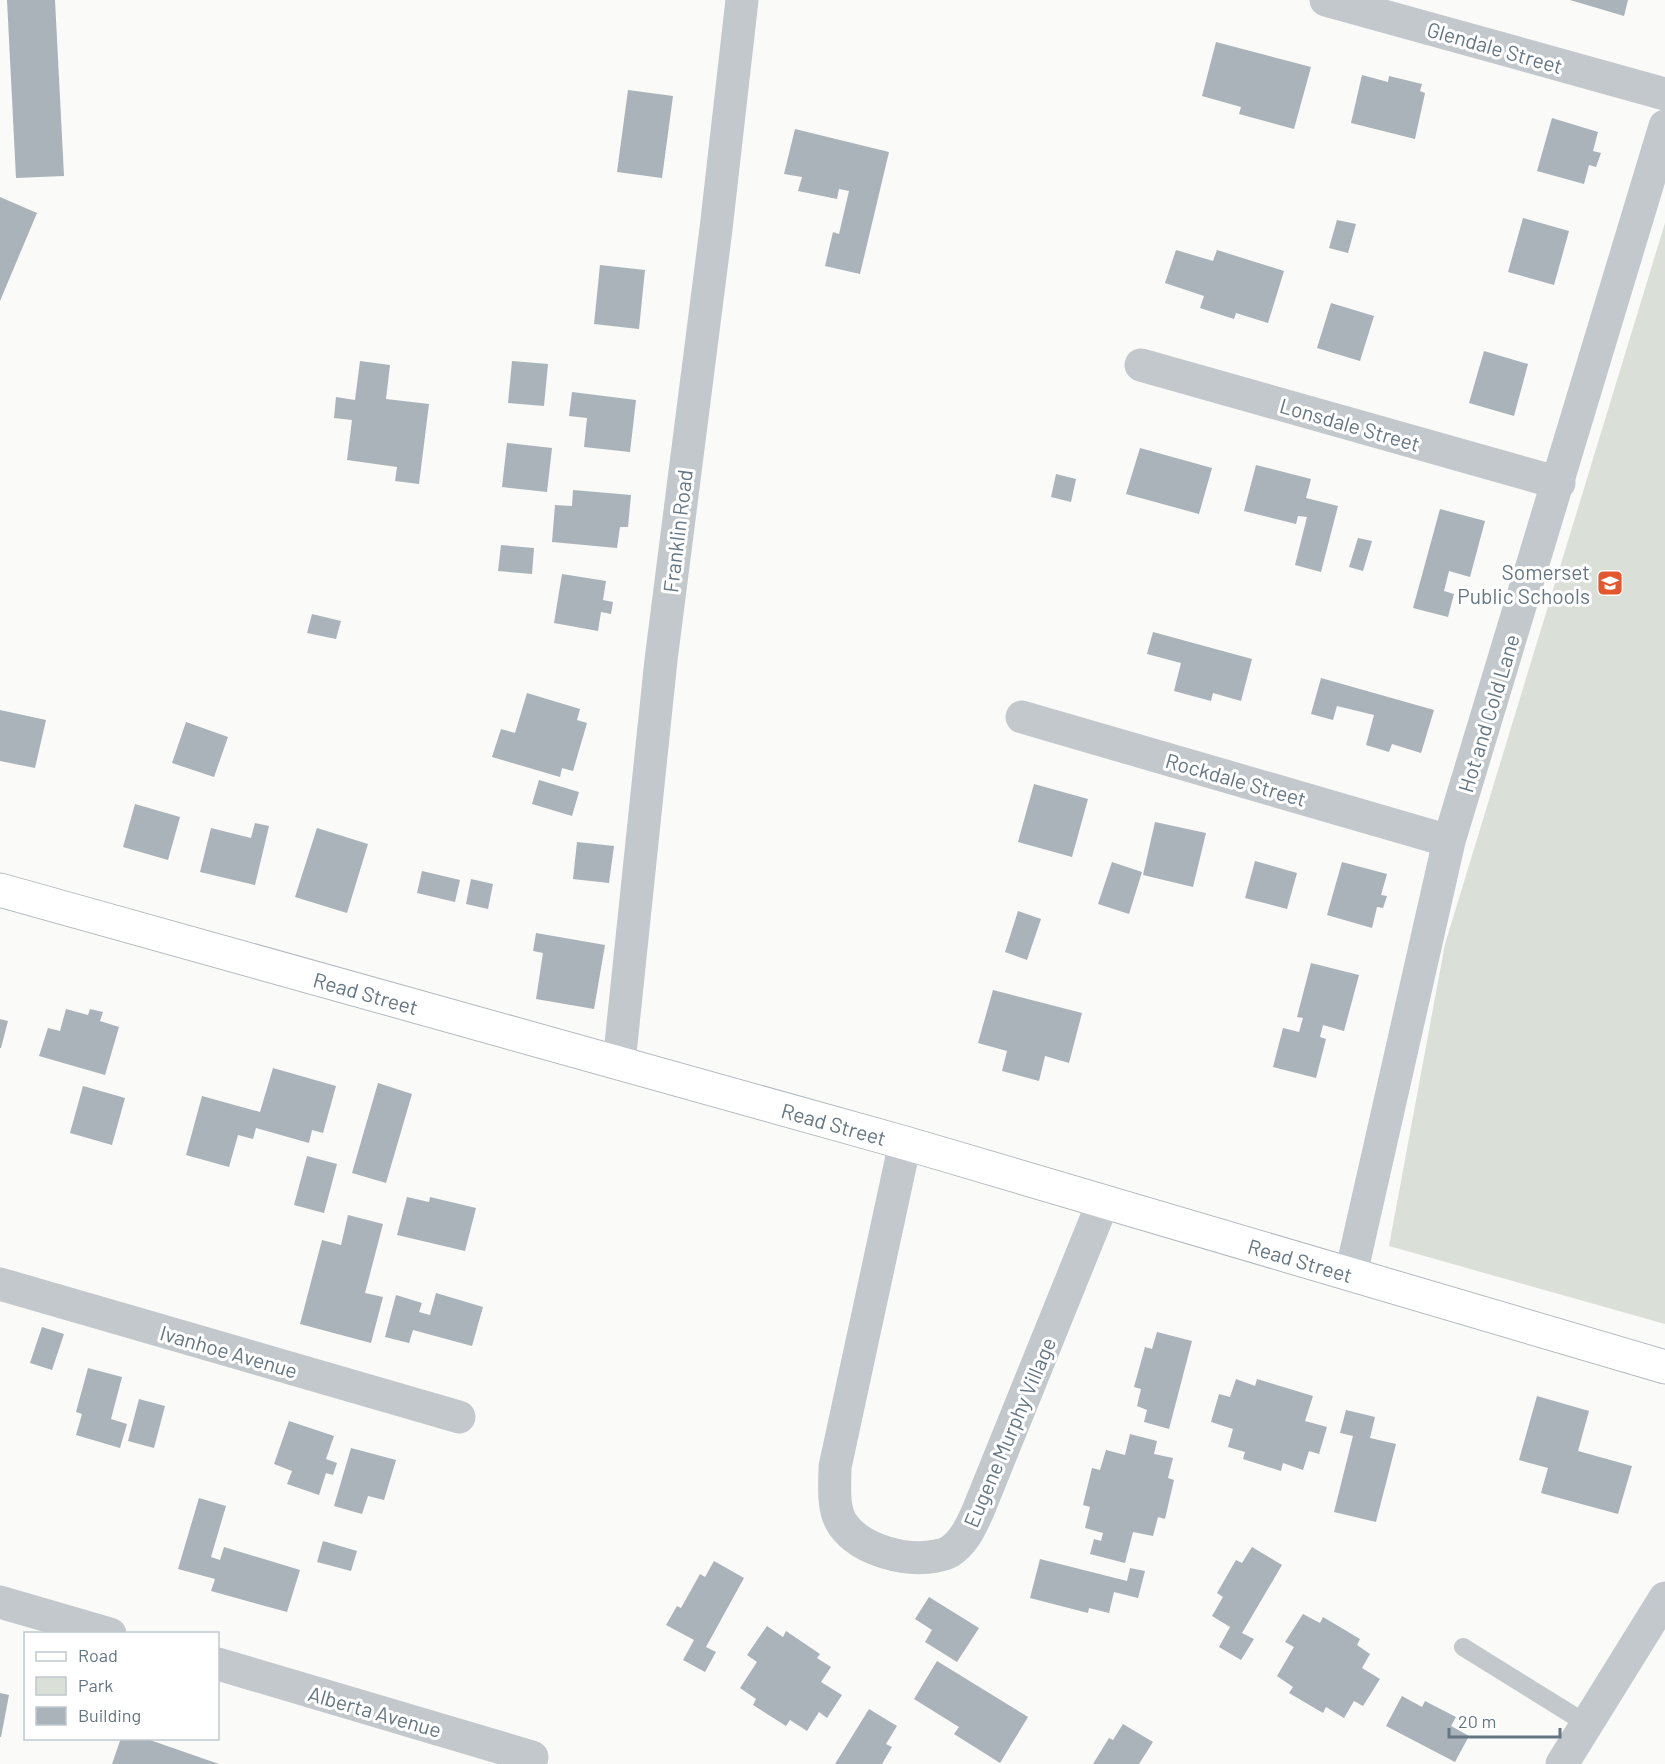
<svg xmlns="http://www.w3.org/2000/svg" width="1665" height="1764" font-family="Barlow,sans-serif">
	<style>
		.green { fill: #dadfd7 }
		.building { fill: #aab3b9 }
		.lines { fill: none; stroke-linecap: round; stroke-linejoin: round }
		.secondary-casing { stroke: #b3babf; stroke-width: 35 }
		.service { stroke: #c3c8cc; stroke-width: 18 }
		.minor { stroke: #c3c8cc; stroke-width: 33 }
		.tertiary { stroke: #c3c8cc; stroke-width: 33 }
		.secondary { stroke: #fff; stroke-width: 33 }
		.labels { text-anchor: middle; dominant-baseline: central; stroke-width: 6; stroke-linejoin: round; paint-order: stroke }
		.street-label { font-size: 21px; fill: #657683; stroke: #fff }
		.poi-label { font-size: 21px; fill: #657683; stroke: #fff; text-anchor: end }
	</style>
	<rect width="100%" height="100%" fill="#fafaf8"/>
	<!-- green -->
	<path class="green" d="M1665,223V1324L1389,1246L1445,944Z"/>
	<!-- building -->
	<path class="building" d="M7,0H55L64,176L16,178Z
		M1570,0H1628L1624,16Z
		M1216,42L1311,67L1294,129L1239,114L1241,107L1202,96Z
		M1362,75L1388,82L1389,76L1422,84L1420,91L1425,93L1415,139L1351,123Z
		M628,90L673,96L662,178L617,172Z
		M1552,118L1598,132L1593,151L1601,153L1596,167L1589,165L1584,184L1537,171Z
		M795,129L889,152L860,274L825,266L833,232L839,234L849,191L839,189L837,199L798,191L802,177L784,174Z
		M0,197L37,213L0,301Z
		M1523,218L1569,231L1554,285L1508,272Z
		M1337,220L1356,224L1348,253L1329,248Z
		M1176,250L1213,261L1217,250L1284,271L1268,323L1236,313L1234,319L1200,308L1204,296L1165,283Z
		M600,265L645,270L639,329L594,324Z
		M1331,303L1374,316L1360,361L1317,348Z
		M1484,351L1528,364L1514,416L1469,403Z
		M360,361L390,365L386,399L429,404L419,484L395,481L397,467L347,460L352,420L334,418L336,397L355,400Z
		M512,361L548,364L544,406L508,403Z
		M572,392L636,400L630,452L584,447L587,418L569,416Z
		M507,443L552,448L547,492L502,487Z
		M1140,448L1212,468L1199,514L1126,494Z
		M1256,465L1311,479L1306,498L1338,506L1321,572L1295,565L1307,517L1298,516L1296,524L1244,511Z
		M1056,474L1076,479L1071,502L1051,497Z
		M573,490L631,495L628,527H620L617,548L552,542L555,505L572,506Z
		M1440,509L1485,521L1470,577L1449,571L1444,591L1454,594L1448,617L1413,608Z
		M1358,538L1372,541L1363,571L1349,567Z
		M501,545L534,548L532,574L498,571Z
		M562,574L606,581L603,600L613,602L611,614L601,612L598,631L554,623Z
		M312,614L341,621L336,639L307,633Z
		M1153,632L1252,659L1241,701L1213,693L1211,701L1174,691L1181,663L1147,654Z
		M1321,678L1434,710L1421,753L1392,744L1389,752L1366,745L1374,715L1337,706L1333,720L1311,714Z
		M527,693L580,709L577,720L587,723L573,771L562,768L560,777L492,757L501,729L515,733Z
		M0,710L46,720L35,768L0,761Z
		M186,722L228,737L214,777L172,763Z
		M539,780L579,792L572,816L532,804Z
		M1034,784L1088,799L1072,857L1018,842Z
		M135,804L180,817L168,860L123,847Z
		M1155,822L1206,833L1193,887L1143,875Z
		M255,823L269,826L255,885L200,872L211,828L251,838Z
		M317,828L368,844L347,913L295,897Z
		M577,842L614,846L609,883L573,879Z
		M1255,861L1297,873L1287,909L1245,898Z
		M1112,862L1142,872L1129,914L1098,904Z
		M1342,862L1387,874L1381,895L1387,896L1383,908L1377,907L1372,928L1327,915Z
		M422,871L460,880L455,902L417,893Z
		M471,879L493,884L488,909L466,904Z
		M1018,911L1041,919L1027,960L1005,952Z
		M536,933L605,945L594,1009L536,999L543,953L533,951Z
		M1311,963L1359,975L1344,1031L1323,1025L1320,1037L1326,1039L1316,1078L1273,1067L1283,1028L1299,1032L1303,1018L1297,1017Z
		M993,990L1082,1013L1069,1063L1045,1056L1039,1081L1002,1071L1007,1051L978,1043Z
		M66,1009L88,1015L90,1009L103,1012L100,1021L119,1027L105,1075L39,1056L48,1028L60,1031Z
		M0,1019L8,1021L1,1048H0Z
		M273,1068L336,1086L323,1133L312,1130L309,1143L256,1128L253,1139L238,1135L229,1167L186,1155L202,1096L260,1112Z
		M378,1083L412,1094L386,1183L352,1173Z
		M83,1086L125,1098L112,1145L70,1133Z
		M307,1156L337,1164L324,1213L294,1205Z
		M407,1197L429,1202L430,1197L476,1208L465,1251L397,1235Z
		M348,1215L383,1224L365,1293L383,1297L371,1343L300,1324L322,1240L341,1245Z
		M436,1293L483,1307L472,1346L413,1330L409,1343L385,1337L396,1295L422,1303L419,1312L430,1315Z
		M42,1327L64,1334L52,1370L30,1363Z
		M1157,1332L1192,1341L1169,1429L1144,1422L1147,1410L1137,1406L1141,1389L1134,1387L1145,1347L1152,1349Z
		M88,1368L122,1377L111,1419L127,1424L120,1448L76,1435L82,1414L76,1412Z
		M1236,1379L1255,1386L1257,1379L1313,1396L1305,1421L1327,1427L1319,1454L1309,1451L1303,1470L1283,1463L1281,1471L1243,1459L1245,1452L1228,1447L1233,1429L1211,1422L1219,1394L1230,1397Z
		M1537,1396L1589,1411L1578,1451L1632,1466L1618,1514L1541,1493L1548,1468L1519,1460Z
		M139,1399L165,1406L154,1448L128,1441Z
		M1346,1410L1375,1417L1370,1438L1396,1444L1376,1522L1334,1512L1353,1436L1340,1433Z
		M289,1421L334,1436L326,1459L337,1463L333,1475L326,1473L319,1495L287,1484L292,1471L274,1464Z
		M1130,1434L1157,1441L1154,1454L1173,1458L1168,1478L1174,1480L1165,1519L1158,1517L1153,1536L1133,1532L1125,1563L1090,1554L1094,1539L1101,1541L1103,1533L1085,1528L1090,1507L1083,1505L1092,1468L1100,1470L1106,1450L1125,1455Z
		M351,1448L396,1460L384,1500L368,1496L362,1514L334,1506Z
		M199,1498L226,1506L211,1557L220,1560L224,1547L300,1570L287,1612L211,1591L215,1579L178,1569Z
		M323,1541L357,1551L351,1571L317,1562Z
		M1252,1547L1282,1565L1242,1633L1254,1639L1241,1660L1219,1647L1230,1627L1212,1616L1223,1597L1217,1593L1236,1560L1242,1563Z
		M1040,1559L1127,1581L1130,1568L1145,1571L1138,1598L1114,1592L1109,1613L1089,1608L1088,1613L1030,1598Z
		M714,1561L744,1578L706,1647L716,1652L705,1672L683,1660L694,1640L666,1625L677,1606L681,1608L700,1574L705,1577Z
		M929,1597L979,1628L957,1662L925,1642L932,1630L915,1619Z
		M1303,1614L1320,1623L1323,1617L1360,1639L1357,1645L1370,1654L1362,1668L1380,1679L1363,1706L1354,1701L1344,1718L1326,1707L1323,1713L1289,1693L1293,1687L1277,1676L1294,1647L1285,1642Z
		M767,1626L783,1637L786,1631L820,1654L817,1658L831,1667L821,1682L842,1695L827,1718L819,1712L807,1731L790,1720L786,1726L753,1705L756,1699L740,1688L757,1662L747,1655Z
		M937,1661L1028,1717L1000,1763L954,1734L959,1727L914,1699Z
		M0,1693L9,1695L1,1737H0Z
		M1402,1696L1422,1707L1425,1701L1456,1717L1451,1726L1469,1736L1455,1762L1386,1726Z
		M869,1709L897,1726L886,1744L892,1747L882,1764H835Z
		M1123,1724L1153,1742L1139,1764H1093L1109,1738L1113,1740Z
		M121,1738H144L219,1764H112Z"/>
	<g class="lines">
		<defs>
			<g id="secondary">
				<path id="s1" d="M0,890L905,1143L1665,1367"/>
			</g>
		</defs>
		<!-- secondary casing -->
		<use href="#secondary" class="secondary-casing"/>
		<!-- service -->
		<path class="service" d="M1463,1647L1587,1724"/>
		<!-- minor -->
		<path class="minor" d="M1326,0L1665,94
			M1141,365L1559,483
			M1022,717L1449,841
			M619,1063L661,660L716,229L742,0
			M905,1143L835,1467C835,1486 832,1509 843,1525C862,1551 907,1562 936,1556C940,1555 946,1554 949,1552C964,1543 971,1526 978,1511L1103,1202
			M1351,1274L1449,841L1665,126
			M0,1284L459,1417
			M0,1602L110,1634
			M218,1664L532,1757"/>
		<!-- tertiary -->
		<path class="tertiary" d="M1562,1764L1665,1598"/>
		<!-- secondary -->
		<use href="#secondary" class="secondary"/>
	</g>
	<!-- icons -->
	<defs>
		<symbol id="school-square" viewBox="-11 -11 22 22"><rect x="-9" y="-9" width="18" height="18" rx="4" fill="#e4572e" stroke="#fff"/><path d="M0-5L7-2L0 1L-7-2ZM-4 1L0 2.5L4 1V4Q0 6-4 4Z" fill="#fff"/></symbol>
	</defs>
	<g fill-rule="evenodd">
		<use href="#school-square" x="1595" y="568" width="30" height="30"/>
	</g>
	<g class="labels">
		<!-- street labels -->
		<g class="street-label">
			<text transform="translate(1495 47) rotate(16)">Glendale Street</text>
			<text transform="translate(1350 424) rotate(16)">Lonsdale Street</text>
			<text transform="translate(677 531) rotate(-83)">Franklin Road</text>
			<text transform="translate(1488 713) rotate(-73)">Hot and Cold Lane</text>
			<text transform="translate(1236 779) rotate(16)">Rockdale Street</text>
			<text stroke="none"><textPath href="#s1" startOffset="380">Read Street</textPath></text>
			<text stroke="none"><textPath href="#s1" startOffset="866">Read Street</textPath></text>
			<text stroke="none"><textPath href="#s1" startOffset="1352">Read Street</textPath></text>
			<text transform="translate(229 1351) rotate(16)">Ivanhoe Avenue</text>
			<text transform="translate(1009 1432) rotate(-67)">Eugene Murphy Village</text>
			<text transform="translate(375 1711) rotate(16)">Alberta Avenue</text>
		</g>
		<!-- poi labels -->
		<g class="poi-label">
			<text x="1590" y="571">Somerset<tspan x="1590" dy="24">Public Schools</tspan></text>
		</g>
	</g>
	<!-- legend -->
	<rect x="24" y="1632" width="195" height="108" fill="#ffffff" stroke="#c1c8cd" stroke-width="1.5"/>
	<rect x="36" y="1652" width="30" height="9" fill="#ffffff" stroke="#c1c8cd" stroke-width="1.5"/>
	<text x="78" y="1662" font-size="18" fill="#657683">Road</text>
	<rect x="36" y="1677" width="30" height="18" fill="#dadfd7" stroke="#c1c8cd" stroke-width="1.5"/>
	<text x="78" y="1692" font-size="18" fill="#657683">Park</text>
	<rect x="36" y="1707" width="30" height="18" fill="#aab3b9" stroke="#c1c8cd" stroke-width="1.5"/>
	<text x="78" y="1722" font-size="18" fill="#657683">Building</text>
	<!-- scale -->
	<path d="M1449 1728v9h111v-9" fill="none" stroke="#657683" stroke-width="3"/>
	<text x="1458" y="1728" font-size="18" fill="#657683" stroke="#ffffff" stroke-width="4.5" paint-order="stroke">20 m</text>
</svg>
